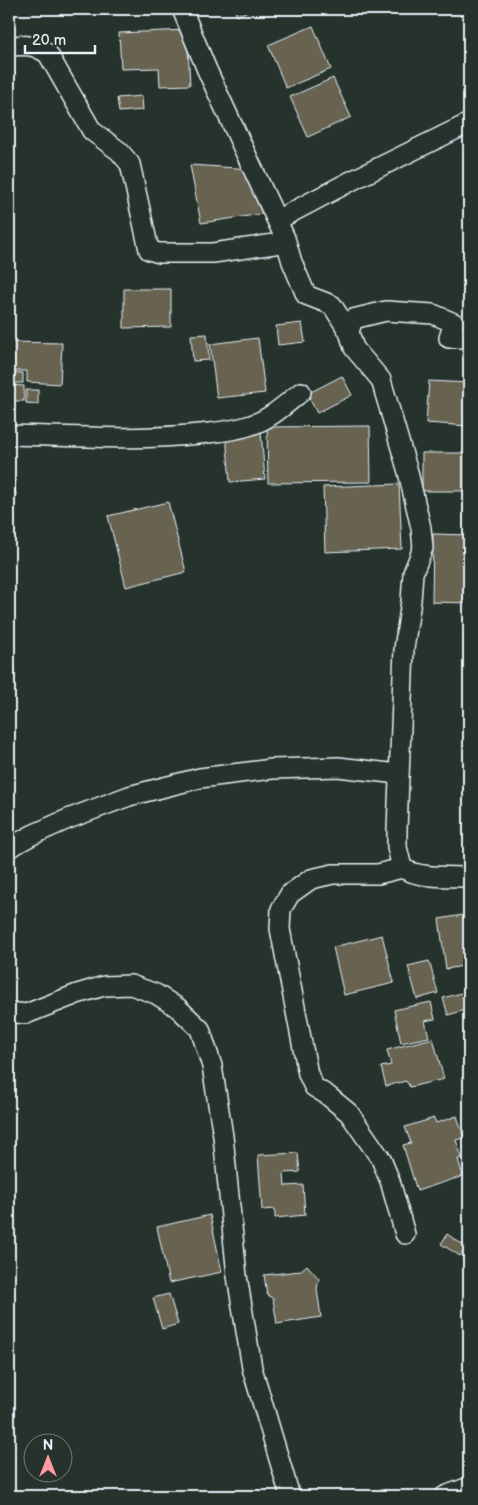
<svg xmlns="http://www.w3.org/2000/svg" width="478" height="1505" font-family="'Balsamiq Sans',sans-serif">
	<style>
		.building { fill: #686451; stroke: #e8f1f8 }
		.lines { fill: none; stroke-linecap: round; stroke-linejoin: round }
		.minor-casing { stroke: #e8f1f8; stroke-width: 22 }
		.minor { stroke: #26332d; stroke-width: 19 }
	</style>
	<rect width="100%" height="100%" fill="#26332d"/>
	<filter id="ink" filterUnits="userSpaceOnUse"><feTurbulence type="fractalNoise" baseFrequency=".02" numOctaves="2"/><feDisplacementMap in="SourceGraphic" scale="10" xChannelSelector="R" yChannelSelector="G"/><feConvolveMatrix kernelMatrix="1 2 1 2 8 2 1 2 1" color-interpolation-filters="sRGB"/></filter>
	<g filter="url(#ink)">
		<!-- building -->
		<path class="building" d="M234,9H252L237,16Z
			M313,26L331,69L286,88L268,45Z
			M187,30L190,85L160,86L159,68L121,69L119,33Z
			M333,78L351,117L308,137L290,97Z
			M142,96L143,110L119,112L117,98Z
			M190,165L252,169L262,214L201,223Z
			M124,289H171V327L124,328Z
			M302,323L305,342L278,345L276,326Z
			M207,334L209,360L193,361L191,335Z
			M258,338L265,393L217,398L210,344Z
			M9,342L62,343L60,384L27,382V371H9Z
			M9,373H23V383H9Z
			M342,376L352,395L317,413L307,394Z
			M429,381L469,383V426L426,423Z
			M9,385L24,386V401H9Z
			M26,390H38V404L26,403Z
			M370,426L371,482L268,483L267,427Z
			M261,432L265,479L230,482L226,434Z
			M422,453H469V491H422Z
			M9,478H14L16,495L9,496Z
			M399,484L402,549L325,552L323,487Z
			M168,502L186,572L126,587L108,516Z
			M433,534L469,535V603L432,602Z
			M469,914V965L446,969L439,919Z
			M382,935L394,983L344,995L333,947Z
			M429,961L438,993L417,999L408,966Z
			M469,991V1009L448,1015L443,998Z
			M431,1002L435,1019L425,1021L429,1037L401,1043L394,1010Z
			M433,1038L444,1079L410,1087L406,1081L386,1086L381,1067L391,1065L387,1050Z
			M469,1054V1082L467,1081L464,1071L469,1064L467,1055Z
			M457,1116L464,1138L456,1140L462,1158L458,1159L463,1176L417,1191L403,1145L411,1143L405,1127L434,1118L436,1123Z
			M298,1153L300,1172L284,1173L285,1186L303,1185L305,1215L275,1218V1209L262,1210L258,1155Z
			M210,1215L222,1272L169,1283L157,1227Z
			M447,1234L466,1247L460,1256L441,1244Z
			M307,1265L319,1279L317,1289L321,1317L277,1324L273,1299L267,1294L264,1275L300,1271Z
			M169,1294L178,1324L162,1329L153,1298Z"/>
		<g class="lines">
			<defs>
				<path id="minor" d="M9,46C26,45 33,44 48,54L92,131L119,151L130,164L149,250L159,253H213L281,243L285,238L207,70L182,9
					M277,220L351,181L469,123
					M285,238L292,262L306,295L332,305L349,332L354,348L381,380L408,472L421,528L423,548L413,573L411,601L404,649L397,830V847L402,868C421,879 447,876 469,877
					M349,332L353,319L386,311L433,314L454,323L449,338H469
					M9,435C72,436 136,441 199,434C215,432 235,431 251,425C270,419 286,404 301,392
					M9,848L32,835L68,819L129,796L200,778L272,769L338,767L398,774
					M402,868L378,874H333L311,879L290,894L281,909L280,929L308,1074L314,1087L327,1095L349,1113L381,1159L390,1181L405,1234
					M9,1012L26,1014L77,994L104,986L131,985L156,994L178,1008L200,1029L212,1066L223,1136L237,1276L252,1368L290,1496
					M445,1496L469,1487"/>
			</defs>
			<!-- minor casing -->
			<use href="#minor" class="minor-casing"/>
			<!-- minor -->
			<use href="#minor" class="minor"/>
		</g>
	</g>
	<!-- margin -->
	<rect width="478" height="1505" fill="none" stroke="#26332d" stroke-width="30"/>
	<rect x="15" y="15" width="448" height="1475" fill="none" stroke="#e8f1f8" stroke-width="2" filter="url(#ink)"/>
	<!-- north arrow -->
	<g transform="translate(48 1458)"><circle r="24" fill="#26332d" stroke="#747f7e"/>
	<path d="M0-4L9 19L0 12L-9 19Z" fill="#ff9aa2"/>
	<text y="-8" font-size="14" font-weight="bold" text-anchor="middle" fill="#e8f1f8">N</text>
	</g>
	<!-- scale -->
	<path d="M25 45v8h70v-8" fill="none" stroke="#e8f1f8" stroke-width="2.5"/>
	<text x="32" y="45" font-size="15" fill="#e8f1f8" stroke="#26332d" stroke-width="4" paint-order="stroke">20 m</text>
</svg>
